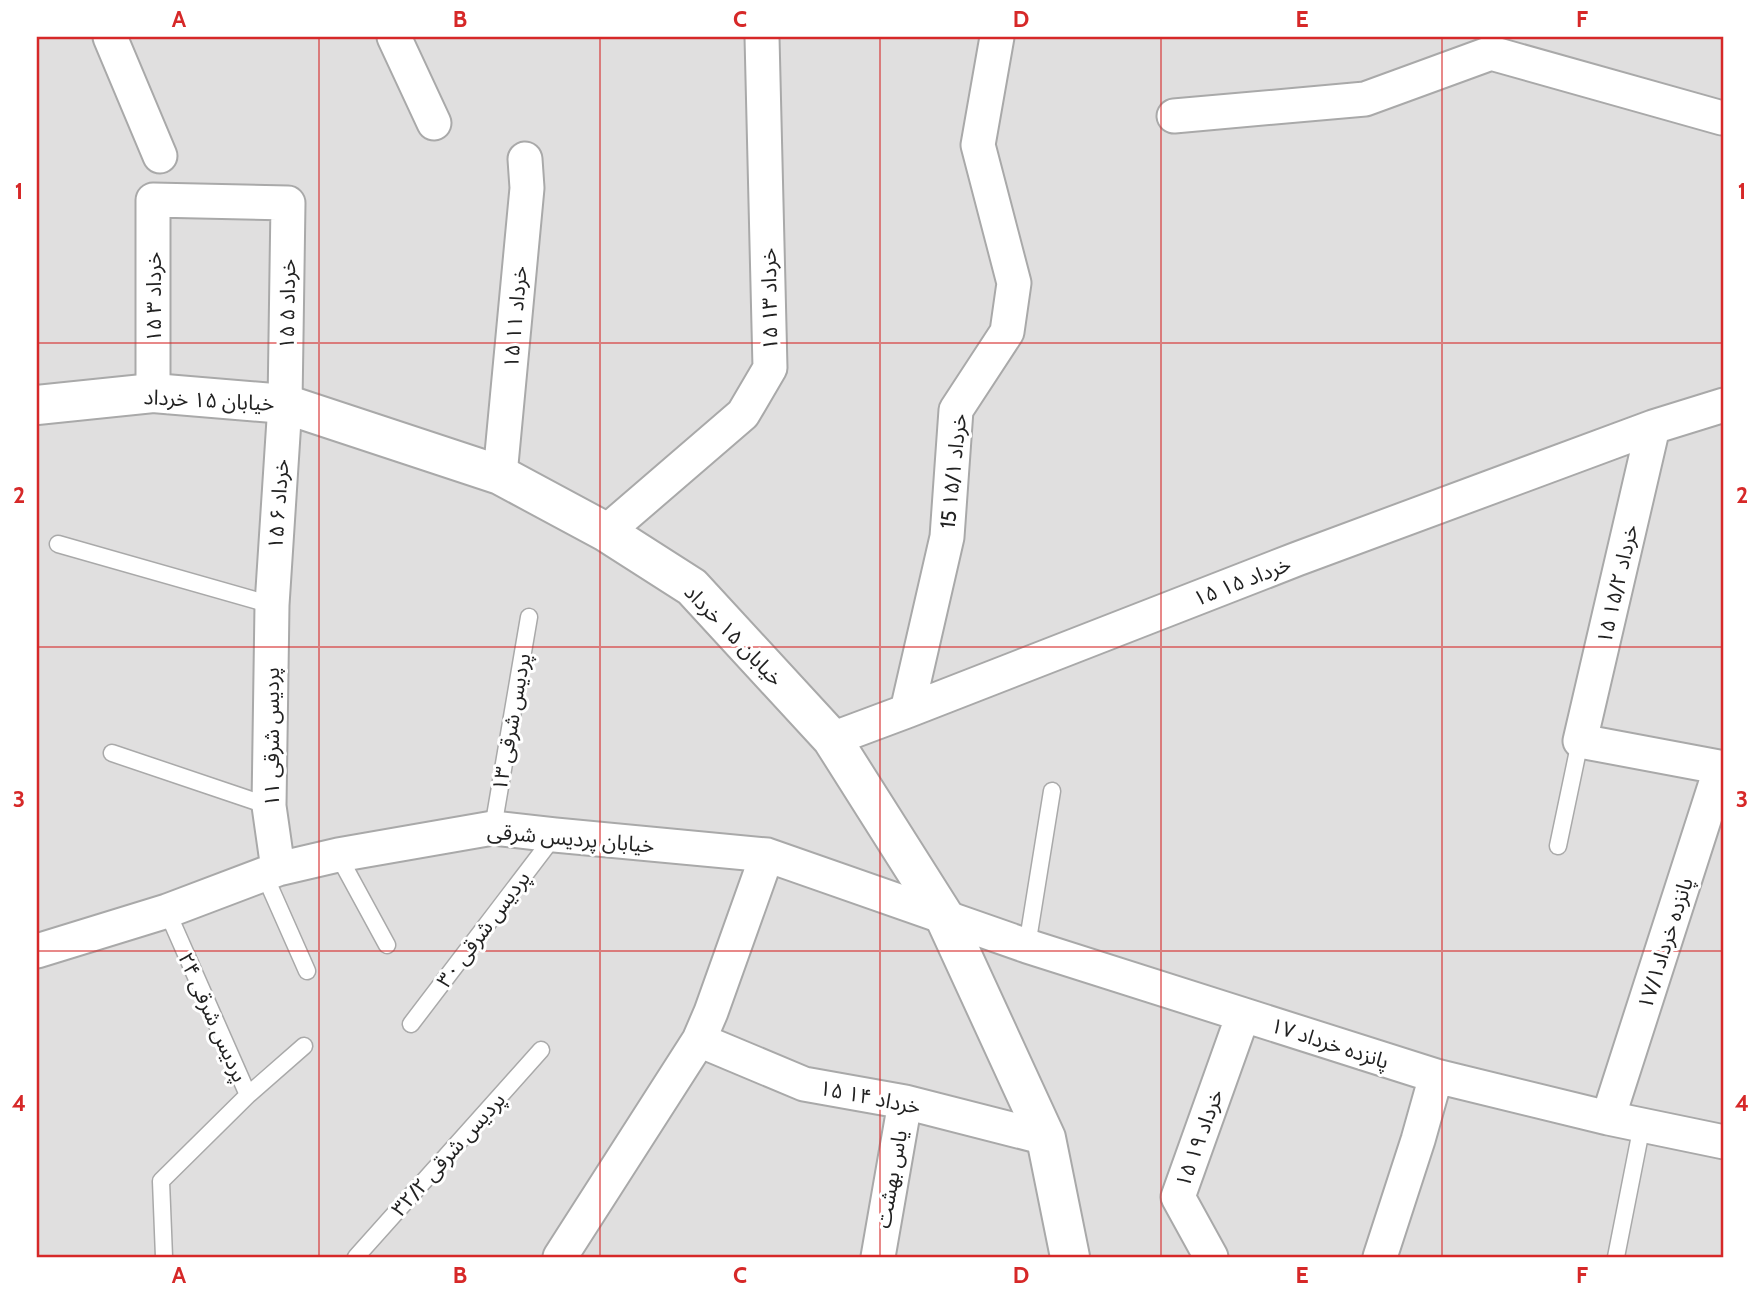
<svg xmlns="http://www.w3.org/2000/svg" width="1761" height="1294" font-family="Cabin,'Noto Sans Arabic',sans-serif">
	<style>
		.residential { fill: #e0dfdf }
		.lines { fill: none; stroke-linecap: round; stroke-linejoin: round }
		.service-casing { stroke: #a9a9a9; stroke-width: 19 }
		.minor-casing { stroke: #a9a9a9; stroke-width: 37 }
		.tertiary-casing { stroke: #a9a9a9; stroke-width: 42 }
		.service { stroke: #fff; stroke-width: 16 }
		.minor { stroke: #fff; stroke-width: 33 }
		.tertiary { stroke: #fff; stroke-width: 38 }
		.grid { fill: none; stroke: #d62828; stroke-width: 2; stroke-opacity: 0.55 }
		.labels { text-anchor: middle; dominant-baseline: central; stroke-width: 6; stroke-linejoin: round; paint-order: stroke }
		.street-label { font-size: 21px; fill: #222; stroke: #fff }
		.neatline { fill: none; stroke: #d62828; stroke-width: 2.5 }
		.grid-label { font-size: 23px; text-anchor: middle; font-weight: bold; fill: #d62828 }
	</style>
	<rect width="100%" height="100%" fill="#f2efe9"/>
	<!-- residential -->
	<path class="residential" d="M37,37H1724V1257H37Z"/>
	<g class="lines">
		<defs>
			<path id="service" d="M58,544L272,605
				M112,753L269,806
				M493,828L529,617
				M1558,846L1580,741
				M338,855L387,945
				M265,876L307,971
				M1027,946L1052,791
				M411,1024L555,835
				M248,1095L304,1046
				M164,1257L161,1181L248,1095L167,911
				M356,1257L541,1050
				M1616,1257L1642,1125"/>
			<path id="minor" d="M110,37L160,156
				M394,37L434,123
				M1174,116L1365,99L1491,53L1722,118L1724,117
				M153,393V200L288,203L285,404L272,605L269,806L278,869
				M1653,427L1580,741L1724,768
				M500,475L527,188L525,159
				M606,532L743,414L770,368L762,37
				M907,711L947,537L956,410L1007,332L1014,283L978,145L997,37
				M832,739L907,711L1297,559L1653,427L1724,405
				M37,951L167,911L278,869L338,855L493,828L555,835L767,855L1027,946L1436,1076L1608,1118L1724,1142
				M699,1040L804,1084L905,1102L1046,1138
				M1608,1118L1721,767
				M560,1257L699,1040L711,1012L767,855
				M878,1257L905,1102
				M1211,1257L1178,1197L1243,1015
				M1380,1257L1418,1140L1436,1076"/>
			<path id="tertiary" d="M37,405L153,393L285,404L500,475L606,532L692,587L832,739L944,916L1046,1138L1070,1257"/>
		</defs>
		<!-- service casing -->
		<use href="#service" class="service-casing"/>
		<!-- minor casing -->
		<use href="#minor" class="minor-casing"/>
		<!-- tertiary casing -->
		<use href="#tertiary" class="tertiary-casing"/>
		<!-- service -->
		<use href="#service" class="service"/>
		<!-- minor -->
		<use href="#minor" class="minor"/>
		<!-- tertiary -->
		<use href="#tertiary" class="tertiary"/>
	</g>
	<!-- grid -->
	<path class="grid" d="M319,37V1257M600,37V1257M880,37V1257M1161,37V1257M1442,37V1257M37,343H1724M37,647H1724M37,951H1724"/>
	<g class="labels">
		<!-- street labels -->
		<g class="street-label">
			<text transform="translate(153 297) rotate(-90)">۱۵ خرداد ۳</text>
			<text transform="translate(769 299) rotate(-91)">۱۵ خرداد ۱۳</text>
			<text transform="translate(287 304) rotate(-89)">۱۵ خرداد ۵</text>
			<text transform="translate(515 317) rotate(-85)">۱۵ خرداد ۱۱</text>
			<text transform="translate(209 400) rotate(3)">خیابان ۱۵ خرداد</text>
			<text transform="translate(953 471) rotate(-84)">15 خرداد ۱۵/۱</text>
			<text transform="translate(278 504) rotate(-86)">۱۵ خرداد ۶</text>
			<text transform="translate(1242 581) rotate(-21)">۱۵ خرداد ۱۵</text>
			<text transform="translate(1617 584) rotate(-77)">۱۵ خرداد ۱۵/۲</text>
			<text transform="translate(734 635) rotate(46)">خیابان ۱۵ خرداد</text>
			<text transform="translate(511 722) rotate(-80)">پردیس شرقی ۱۳</text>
			<text transform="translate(271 737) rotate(-90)">پردیس شرقی ۱۱</text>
			<text transform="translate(571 838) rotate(5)">خیابان پردیس شرقی</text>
			<text transform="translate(483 929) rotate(-53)">پردیس شرقی ۳۰</text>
			<text transform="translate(1665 943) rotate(-72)">پانزده خرداد۱۷/۱</text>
			<text transform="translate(213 1017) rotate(66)">پردیس شرقی ۲۴</text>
			<text transform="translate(1330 1043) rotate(18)">پانزده خرداد ۱۷</text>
			<text transform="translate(870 1097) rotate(11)">۱۵ خرداد ۱۴</text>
			<text transform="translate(1199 1138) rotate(-70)">۱۵ خرداد ۱۹</text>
			<text transform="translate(448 1154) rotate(-48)">پردیس شرقی ۳۲/۲</text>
			<text transform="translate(891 1179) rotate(-80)">یاس بهشت</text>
		</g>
	</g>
	<!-- border -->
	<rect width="1761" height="1294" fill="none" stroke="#ffffff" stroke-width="77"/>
	<rect x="38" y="38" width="1684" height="1218" class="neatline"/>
	<g class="grid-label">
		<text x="179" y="27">A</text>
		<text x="460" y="27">B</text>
		<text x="740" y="27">C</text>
		<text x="1021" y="27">D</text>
		<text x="1302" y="27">E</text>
		<text x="1582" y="27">F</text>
		<text x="19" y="199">1</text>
		<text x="1742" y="199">1</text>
		<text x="19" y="503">2</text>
		<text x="1742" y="503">2</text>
		<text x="19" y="807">3</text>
		<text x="1742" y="807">3</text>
		<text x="19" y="1111">4</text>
		<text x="1742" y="1111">4</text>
		<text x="179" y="1283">A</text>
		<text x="460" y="1283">B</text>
		<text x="740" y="1283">C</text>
		<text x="1021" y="1283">D</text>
		<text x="1302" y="1283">E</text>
		<text x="1582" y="1283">F</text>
	</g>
</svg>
